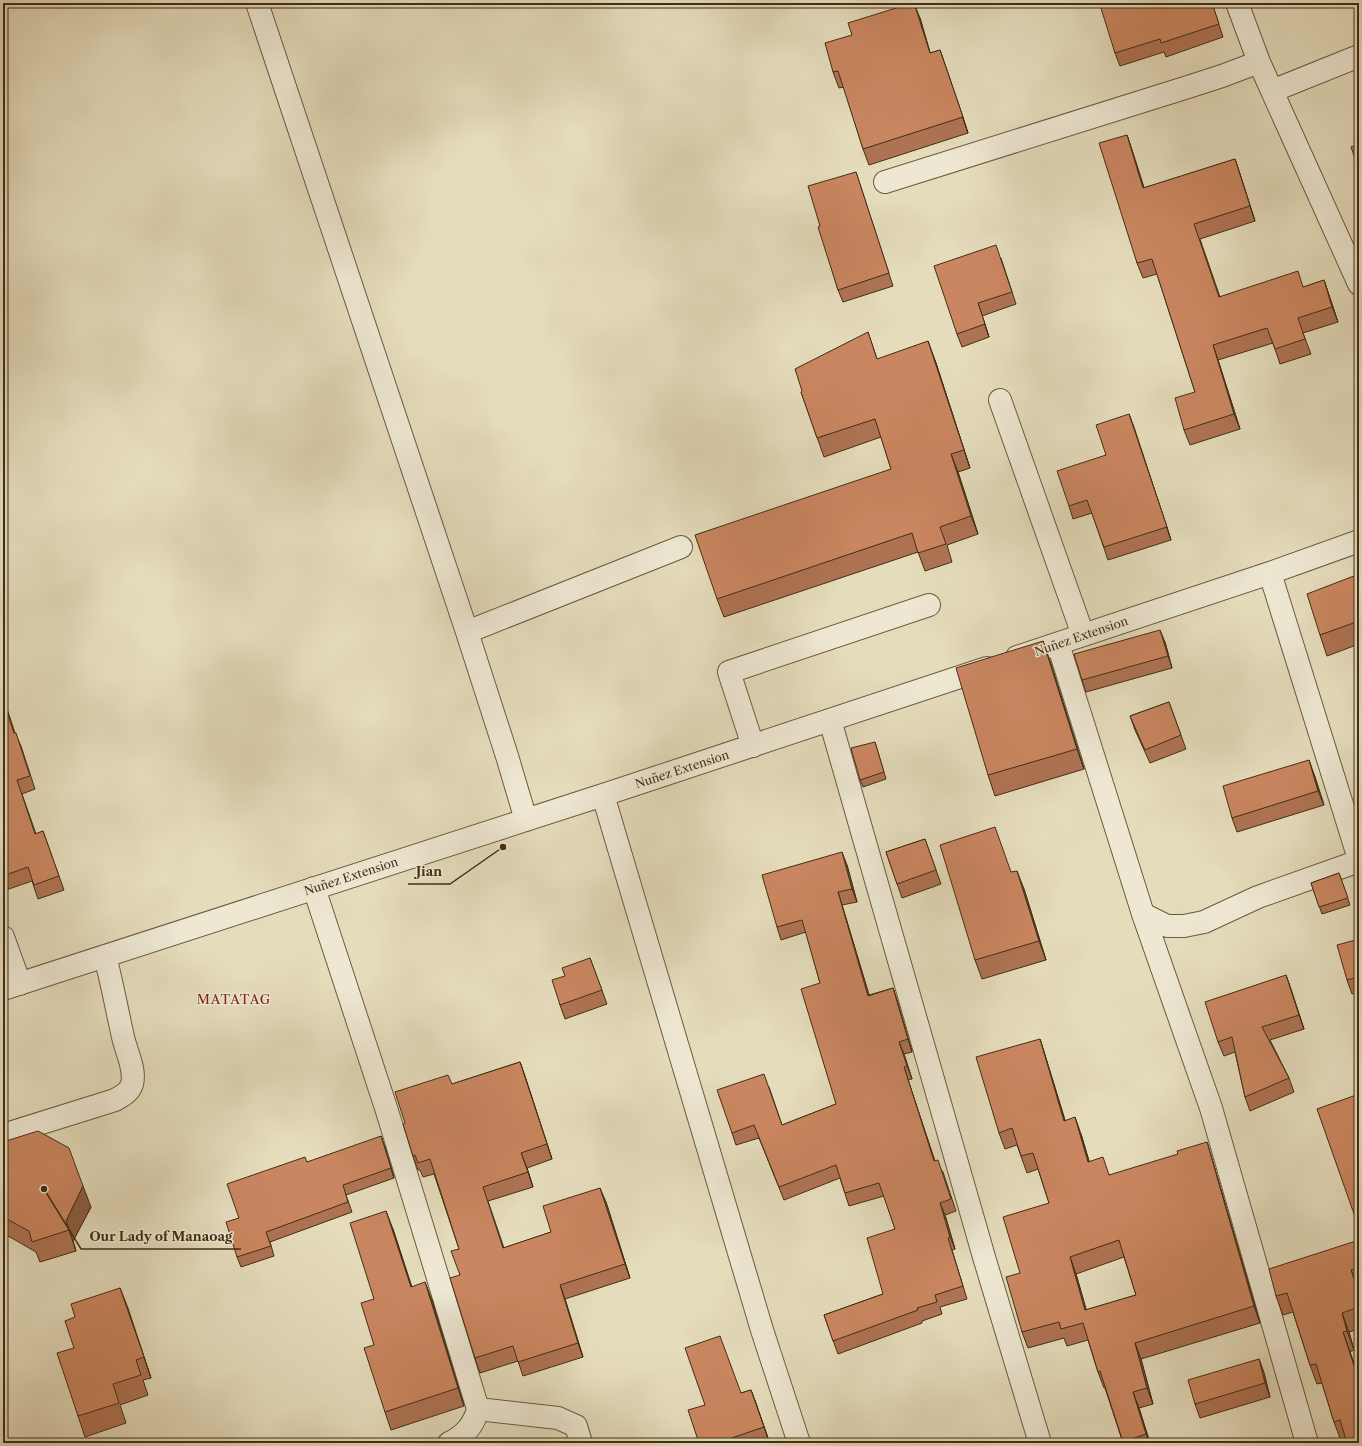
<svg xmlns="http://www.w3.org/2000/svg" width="1362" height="1446" font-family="'Libre Caslon Text',serif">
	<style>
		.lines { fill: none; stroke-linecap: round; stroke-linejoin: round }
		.minor-casing { stroke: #6a5a3e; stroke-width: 24 }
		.minor { stroke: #eee8d3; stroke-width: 22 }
		.wall { fill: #ae7353; stroke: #412e14; fill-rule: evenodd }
		.shaded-wall { fill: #8d5e43; stroke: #412e14 }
		.building { fill: #ca8660; stroke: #412e14; fill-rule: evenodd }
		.labels { text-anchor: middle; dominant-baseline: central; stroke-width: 3; stroke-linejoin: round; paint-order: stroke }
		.street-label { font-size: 12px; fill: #412e14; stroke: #eee8d3 }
		.neighbourhood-label { font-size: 13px; letter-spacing: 1px; fill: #7a1f14; stroke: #eee8d3 }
		.leader { fill: none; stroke: #412e14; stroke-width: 1.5 }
		.callout-dot { fill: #412e14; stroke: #eee8d3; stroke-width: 1.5 }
		.callout-label { font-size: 13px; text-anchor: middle; font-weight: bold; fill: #412e14; stroke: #eee8d3; stroke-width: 3; stroke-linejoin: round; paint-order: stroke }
	</style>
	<rect width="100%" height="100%" fill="#e5dcbc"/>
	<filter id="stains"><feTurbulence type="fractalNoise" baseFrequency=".005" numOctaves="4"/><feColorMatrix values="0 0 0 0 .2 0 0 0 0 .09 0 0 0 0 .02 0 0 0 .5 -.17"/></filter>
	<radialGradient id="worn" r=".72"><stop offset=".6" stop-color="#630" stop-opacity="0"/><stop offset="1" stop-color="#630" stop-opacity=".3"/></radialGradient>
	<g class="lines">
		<defs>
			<path id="minor" d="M257,3L467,632L507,756L526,820
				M1237,3L1259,62L1359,284
				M1272,91L1359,56
				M885,182L1188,87L1222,76L1259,62
				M1000,400L1083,635
				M1270,573L1359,859
				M467,632L681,547
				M1058,644L1143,914L1211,1108L1307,1443
				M1017,657L1270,573L1359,541
				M830,720L984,1257L1040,1443
				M753,746L729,672L929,605
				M603,795L762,1330L799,1443
				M314,888L387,1111L478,1409C474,1425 465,1436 449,1443
				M1143,914L1167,926H1184L1204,922L1258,897L1359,861
				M3,937L20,984
				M3,989L603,795L987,668
				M3,1135L115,1100C122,1096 129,1093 132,1084C136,1070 126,1051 123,1037C117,1010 112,983 105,956
				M478,1409L558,1418L576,1426L581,1443"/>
		</defs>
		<!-- minor casing -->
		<use href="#minor" class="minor-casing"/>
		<!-- minor -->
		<use href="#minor" class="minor"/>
	</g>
	<!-- wall -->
	<path class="wall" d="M1104,3H1212L1223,37L1166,57L1164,52L1120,66L1115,53Z
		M920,18L930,53L940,50L968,133L869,165L863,149L844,87L839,88L833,72Z
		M1127,135L1132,150L1144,188L1235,159L1240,174L1255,221L1200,239L1220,297L1304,287L1324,280L1338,322L1303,333L1311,354L1280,364L1273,343L1218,360L1240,429L1190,445L1184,430L1195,392L1157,274L1143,278L1137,263Z
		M856,172L893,286L843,302L838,290L820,226Z
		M1001,258L1016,304L982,316L989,337L962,347L957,334Z
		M868,332L877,359L935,360L970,468L958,472L978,534L947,545L952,562L925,571L918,552L724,617L717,599L891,469L881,437L824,457L801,392Z
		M1129,414L1171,540L1108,560L1092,513L1073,519L1069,506L1106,455Z
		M1359,574V644L1327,656L1320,635Z
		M1165,642L1172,668L1086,692L1082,680Z
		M1050,661L1084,769L995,796L988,775Z
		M3,697L15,733L21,746L35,789L22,794L36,834L43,831L64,890L38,899L32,881L3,891V845L7,844L3,831Z
		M1169,702L1186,749L1150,763L1135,730L1130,716Z
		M875,742L886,779L863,787L860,780Z
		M1314,774L1324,805L1237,832L1232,818Z
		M925,839L941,884L902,898L886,852Z
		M847,865L857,902L842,905L869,995L893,988L897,1000L912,1052L904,1054L912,1079L908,1080L935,1161L943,1172L956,1211L945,1215L955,1249L952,1250L967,1299L940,1307L942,1314L922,1321V1323L838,1354L824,1315L883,1294L895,1229L884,1196L849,1206L840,1178L784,1200L759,1138L736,1145L732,1133L769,1087L782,1125L836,1104L820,983L806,932L781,940L777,927Z
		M1011,872L1024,889L1046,960L982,979L975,960Z
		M1339,873L1350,905L1322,914L1311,883Z
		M1359,939V992L1352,994L1347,980Z
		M590,958L607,1004L565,1019L560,1005L565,976Z
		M1286,975L1304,1029L1270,1040L1289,1078L1294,1092L1250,1111L1245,1097L1235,1052L1224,1056L1218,1042Z
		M1040,1039L1045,1055L1065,1120L1081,1134L1089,1161L1110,1175L1212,1159L1260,1323L1141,1359L1153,1404L1139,1408L1150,1443H1123L1105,1388H1104L1098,1372L1088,1340L1067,1346L1064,1338L1028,1348L1022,1332L1020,1273L1049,1203L1038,1169L1027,1173L1017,1145L1005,1149L999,1133ZM1124,1257L1136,1295L1086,1310L1076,1274Z
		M520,1062L552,1159L527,1168L533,1187L488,1201L504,1248L551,1232L606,1202L630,1278L565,1299L583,1357L523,1376L518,1361L480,1373L475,1358L460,1275L459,1249L434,1174L423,1177L420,1170H418L413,1156L405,1123L452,1084Z
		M3,1142L91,1207L73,1241L76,1251L40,1262L36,1252L3,1233Z
		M385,1147L394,1178L346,1195L352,1212L270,1242L274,1256L241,1267L237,1257L307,1162Z
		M393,1229L412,1287L432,1300L464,1406L391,1430L385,1412L374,1345V1299Z
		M1359,1240V1289H1358L1359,1292V1329L1349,1332L1354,1350L1350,1352L1359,1378V1443L1346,1440L1341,1441L1334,1422L1322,1383L1317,1384L1310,1365L1293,1312L1283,1315L1276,1296Z
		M120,1288L151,1378L143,1380L148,1395L120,1405L126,1423L85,1437L78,1416L74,1348L75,1317Z
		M1259,1359L1264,1373L1270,1397L1200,1418L1195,1404Z
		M751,1390L769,1441L764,1443H699L741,1393Z"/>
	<!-- shaded-wall -->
	<path class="shaded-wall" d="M914,3L920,18L935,69L930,53Z
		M940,50L945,66L968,133L963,117Z
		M1127,135L1132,150L1149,203L1143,188Z
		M1235,159L1240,174L1255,221L1250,206Z
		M1324,280L1338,322L1332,307Z
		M978,303L982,316L989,337L985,324Z
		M928,341L935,360L970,468L964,450Z
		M1213,345L1218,360L1240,429L1234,414Z
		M1129,414L1134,427L1171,540L1167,527Z
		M951,454L958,472L978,534L971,516Z
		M1160,630L1165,642L1172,668L1168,656Z
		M1043,641L1050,661L1084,769L1077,749Z
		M3,697L19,747L3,699Z
		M1309,760L1314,774L1324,805L1318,791Z
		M842,852L847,865L857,902L852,889Z
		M1017,871L1024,889L1046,960L1039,941Z
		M838,892L842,905L873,1008L868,996Z
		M1286,975L1291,989L1304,1029L1299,1015Z
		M893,988L897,1000L912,1052L908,1039Z
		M1040,1039L1045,1055L1070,1137L1064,1121Z
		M899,1042L904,1054L912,1079L907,1066Z
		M520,1062L525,1076L552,1159L547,1144Z
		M904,1067L908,1080L939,1174L934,1161Z
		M1075,1117L1081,1134L1094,1178L1088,1162Z
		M381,1136L385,1147L394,1178L391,1168Z
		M1207,1142L1212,1159L1260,1323L1254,1306Z
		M521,1153L527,1168L533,1187L528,1172Z
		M83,1186L91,1207L73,1241L76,1251L66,1221Z
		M600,1188L606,1202L630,1278L625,1264Z
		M940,1203L945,1215L955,1249L950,1237Z
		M386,1211L393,1229L417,1305L411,1287Z
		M1070,1257L1076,1274L1091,1326L1085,1310Z
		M1351,1270L1359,1292V1294Z
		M425,1282L432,1300L464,1406L458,1388Z
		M560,1285L565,1299L583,1357L578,1343Z
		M120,1288L128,1308L151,1378L144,1357Z
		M1342,1313L1349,1332L1354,1350L1347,1331Z
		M1343,1332L1359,1378V1381Z
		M1135,1343L1141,1359L1153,1404L1147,1388Z
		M1259,1359L1264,1373L1270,1397L1265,1383Z
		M751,1390L756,1403L769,1441L764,1427Z
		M1133,1392L1139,1408L1150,1443L1146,1434Z"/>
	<!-- building -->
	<path class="building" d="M912,3H914L930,53L940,50L963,117L863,149L838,71L833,72L825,43L852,35L848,23Z
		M1104,3H1212L1219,24L1161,43L1160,39L1115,53L1100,5Z
		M1127,135L1143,188L1235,159L1250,206L1194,224L1219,297L1298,271L1303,287L1324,280L1332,307L1298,318L1305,339L1275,349L1267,328L1213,345L1234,414L1184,430L1175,398L1195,392L1152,259L1137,263L1099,143Z
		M1359,144V170L1351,147Z
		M856,172L889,273L838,290L818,227L820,226L808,186Z
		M996,245L1012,292L978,303L985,324L957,334L934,266Z
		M868,332L877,359L928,341L964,450L951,454L971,516L940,527L946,544L918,553L912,533L717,599L695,535L891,469L875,419L817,438L801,392L802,391L795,369Z
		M1129,414L1167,527L1104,547L1087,500L1069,506L1057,471L1106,455L1096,425Z
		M1359,574V621L1320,635L1307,594Z
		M1160,630L1168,656L1082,680L1074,654Z
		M1043,641L1077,749L988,775L956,668Z
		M3,699L14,733H16L30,776L17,780L35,834L43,831L59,876L34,885L28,867L3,876V845L7,844L3,831Z
		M1169,702L1181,735L1145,750L1130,716Z
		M875,742L884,772L860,780L851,748Z
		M1309,760L1318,791L1232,818L1223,786Z
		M995,827L1011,872L1017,871L1039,941L975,960L940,845Z
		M925,839L936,870L897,884L886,852Z
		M842,852L852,889L838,892L868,996L893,988L908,1039L899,1042L907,1066L904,1067L934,1161L938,1160L951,1199L940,1203L950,1237L948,1238L963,1286L935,1295L937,1302L917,1308L918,1310L833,1341L824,1315L883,1294L867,1238L895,1229L879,1183L845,1193L836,1165L779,1187L754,1125L732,1133L717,1090L764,1074L782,1125L836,1104L801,989L820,983L802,920L777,927L762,875Z
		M1339,873L1348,898L1319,907L1311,883Z
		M1359,939V977L1347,980L1337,945Z
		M590,958L602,990L560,1005L552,980L565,976L562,968Z
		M1286,975L1299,1015L1262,1027L1289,1078L1245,1097L1232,1037L1218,1042L1205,1002Z
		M1040,1039L1064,1121L1075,1117L1088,1162L1103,1157L1109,1175L1178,1154L1177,1151L1207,1142L1254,1306L1135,1343L1147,1388L1133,1392L1146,1434L1123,1442L1100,1371L1098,1372L1083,1323L1061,1329L1059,1322L1022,1332L1006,1277L1020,1273L1003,1217L1049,1203L1033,1153L1021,1156L1012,1128L999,1133L976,1057ZM1119,1240L1136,1295L1085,1310L1070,1257Z
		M520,1062L547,1144L521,1153L528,1172L483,1187L503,1248L551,1232L543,1206L600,1188L625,1264L560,1285L578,1343L518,1362L513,1346L475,1358L450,1278L460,1275L451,1251L459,1249L430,1159L418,1163L415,1155L413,1156L403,1124L405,1123L395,1092L448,1075L452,1084Z
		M1359,1094V1228L1317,1109Z
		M38,1131L69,1148L83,1186L66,1221L69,1230L32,1242L29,1231L3,1217V1142Z
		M381,1136L391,1168L343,1185L348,1202L266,1232L271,1246L237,1257L226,1222L239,1218L227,1184L305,1157L307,1162Z
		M386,1211L411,1287L425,1282L458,1388L385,1412L364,1348L374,1345L361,1303L374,1299L350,1223Z
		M1359,1240V1267L1351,1270L1359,1294V1307L1342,1313L1347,1331L1343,1332L1359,1381V1443H1347L1340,1420L1334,1422L1316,1364L1310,1365L1287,1293L1276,1296L1269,1269Z
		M120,1288L144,1357L136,1360L141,1375L113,1384L119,1403L78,1416L57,1353L74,1348L65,1321L75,1317L71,1304Z
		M720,1336L741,1393L751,1390L764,1427L717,1443H699L688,1410L705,1405L685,1348Z
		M1259,1359L1265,1383L1195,1404L1188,1380Z"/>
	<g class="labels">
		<!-- street labels -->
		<g class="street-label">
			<text transform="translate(1081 636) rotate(-19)">Nuñez Extension</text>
			<text transform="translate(682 769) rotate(-18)">Nuñez Extension</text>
			<text transform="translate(351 876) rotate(-18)">Nuñez Extension</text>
		</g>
		<!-- neighbourhood labels -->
		<g class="neighbourhood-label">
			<text x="234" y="999">MATATAG</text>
		</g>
	</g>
	<!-- callouts -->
	<path class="leader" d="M503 847L450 884H408M44 1189L81 1249H241"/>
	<g class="callout-dot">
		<circle cx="503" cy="847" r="4"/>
		<circle cx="44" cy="1189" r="4"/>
	</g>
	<g class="callout-label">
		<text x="429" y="876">Jian</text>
		<text x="161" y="1241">Our Lady of Manaoag</text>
	</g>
	<!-- margin -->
	<rect width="1362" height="1446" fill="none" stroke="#e5dcbc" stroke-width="16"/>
	<rect x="4" y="4" width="1354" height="1438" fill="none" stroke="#412e14" stroke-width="2"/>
	<rect x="8" y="8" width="1346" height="1430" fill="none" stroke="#412e14"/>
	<rect width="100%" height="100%" filter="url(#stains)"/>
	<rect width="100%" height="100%" fill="url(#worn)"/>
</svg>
